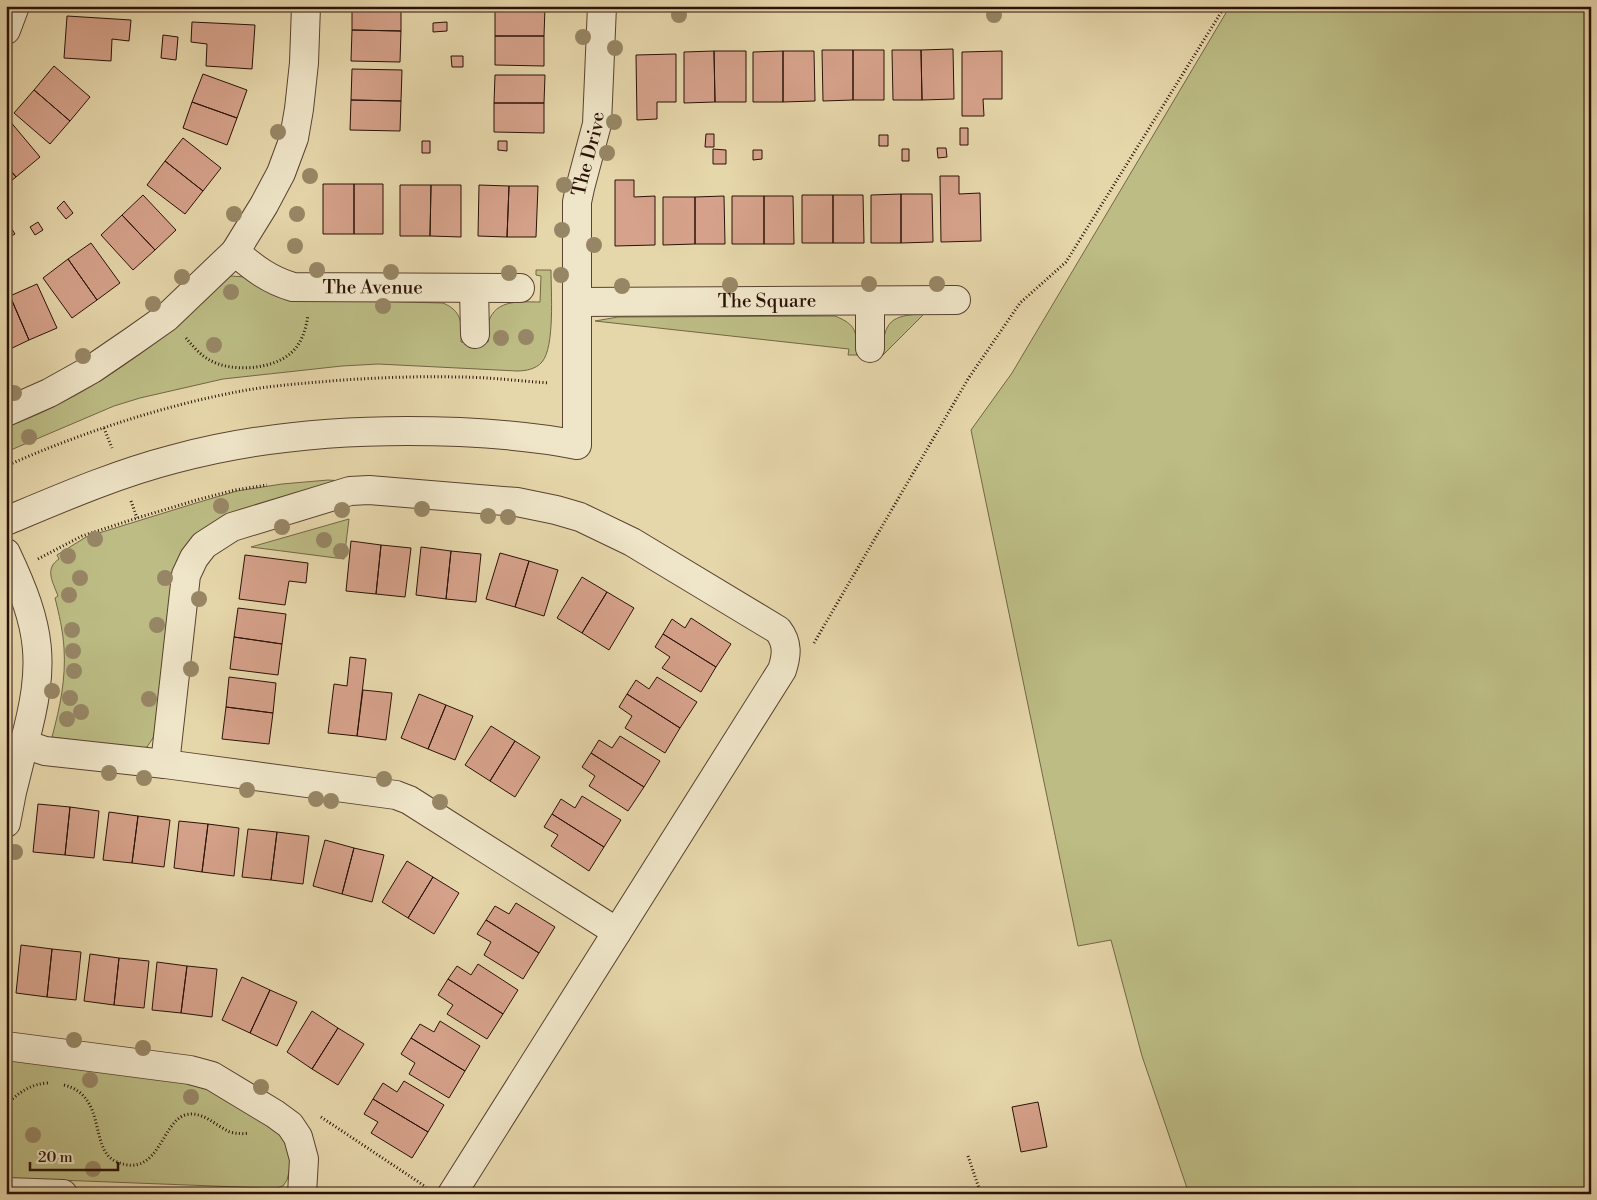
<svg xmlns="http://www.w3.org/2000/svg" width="1597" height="1200" font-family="'Libre Bodoni',serif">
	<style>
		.green { fill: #bcbc84; stroke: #736646 }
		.building { fill: #d6a28b; stroke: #2a1107 }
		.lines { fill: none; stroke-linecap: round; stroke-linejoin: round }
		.minor-casing { stroke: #594230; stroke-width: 30 }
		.path { stroke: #2a1107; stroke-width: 3; stroke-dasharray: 1 2.5; stroke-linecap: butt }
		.minor { stroke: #efe5c8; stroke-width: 28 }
		.tree { fill: #978665 }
		.labels { text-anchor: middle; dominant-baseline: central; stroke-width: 4; stroke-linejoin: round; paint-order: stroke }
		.street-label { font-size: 19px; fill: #2a1107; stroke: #efe5c8 }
	</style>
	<rect width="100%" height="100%" fill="#e6d7ab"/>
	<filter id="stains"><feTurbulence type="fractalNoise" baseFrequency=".004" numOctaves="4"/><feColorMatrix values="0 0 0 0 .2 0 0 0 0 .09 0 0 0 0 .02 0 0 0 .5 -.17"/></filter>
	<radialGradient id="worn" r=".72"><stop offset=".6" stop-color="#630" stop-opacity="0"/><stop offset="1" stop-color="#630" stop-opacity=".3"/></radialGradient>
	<!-- green -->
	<path class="green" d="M1230,6H1591V1194H1189L1142,1056L1111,940L1078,946L971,430L1012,373Z
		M536,270H551C551,291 555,347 542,362C536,369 526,371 517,371L378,364L342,366L223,379L140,398L114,406L6,452V427C67,405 124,369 172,328C190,312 207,294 225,278L231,276L246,277L330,300L443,303C462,311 462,323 461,342H488C489,335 487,325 490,318C499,299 522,302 540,302L541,276L536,275Z
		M924,314L883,355H848L849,349L595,321L618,317L835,316C857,325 856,331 857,353L882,354C884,321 891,315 924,314Z
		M328,480L343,481L232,514L216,521L202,531L153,738L147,747L136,749L52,737C60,707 66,679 64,648C63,631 59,614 55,598L58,596C53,582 44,569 59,559L57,555L86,537L196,503L237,491L282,484Z
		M349,519L344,559L251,547Z
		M6,1058L185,1081L210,1087L277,1129L290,1148V1168L287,1180L283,1186L276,1188H265L6,1178Z"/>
	<!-- building -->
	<path class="building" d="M352,6H401V31L352,30Z
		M495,7H545L544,36H495Z
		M67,16L131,20L129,41L112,39L111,61L64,58Z
		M192,22L255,25L252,69L206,66L207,44L191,42Z
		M447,22V31L433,32V23Z
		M352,30L401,31L400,62L351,61Z
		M163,35L178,37L176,60L161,58Z
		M495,36H544V66L495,65Z
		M953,49L954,99L922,100L921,50Z
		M822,50H853V100L823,101Z
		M853,50H884V100H853Z
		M892,50H921L922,100H893Z
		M714,51H746V102H715Z
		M714,51L715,102L684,103V52Z
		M783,51H814L815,101L783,102Z
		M783,51V102H753V52Z
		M1002,51V99H983L984,116H962V52Z
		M676,54V102H657V119L637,120L636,55Z
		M451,56H463V67H452Z
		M54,66L90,97L70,121L34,90Z
		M352,69L402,70L401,101L351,100Z
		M203,74L247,90L237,118L192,102Z
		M495,75H545L544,103H494Z
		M34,90L70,121L50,144L14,113Z
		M351,100L401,101L400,131L350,130Z
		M192,102L237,118L227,145L183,128Z
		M494,103H544V133L494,132Z
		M9,120L40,157L16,177L6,165V123Z
		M960,128H968V145H960Z
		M706,134H714V147H705Z
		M879,135H888V146H879Z
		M183,138L221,168L203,191L165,161Z
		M422,141H430V153H422Z
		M498,141H507V151L498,150Z
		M937,148H946L947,157L938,158Z
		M713,149L726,150V164H713Z
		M902,149H909V161H902Z
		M753,150H762V159L753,160Z
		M165,161L203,191L185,214L147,185Z
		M6,165L16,177L6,185Z
		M940,176H959V194L980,193L981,241L941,242Z
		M615,180H634V197L655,196V245L615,246Z
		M323,184H354V234H323Z
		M354,184H383V234H354Z
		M400,185H431L430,236H400Z
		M431,185H461V237L430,236Z
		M479,185L509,186L507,237L478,236Z
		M509,186H538L536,237H507Z
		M901,194H932L933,242L901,243Z
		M901,194V243H871V195Z
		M143,195L176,230L155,250L122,215Z
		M802,195H833V243H802Z
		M833,195H863L864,243H833Z
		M724,196L725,244H695V197Z
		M732,196H764V244H732Z
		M764,196H793L794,244H764Z
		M663,197H695V244L663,245Z
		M64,201L73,213L66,219L57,208Z
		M122,215L155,250L133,270L101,235Z
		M38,222L43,230L35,235L30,227Z
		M8,223L15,234L6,239V224Z
		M91,243L120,283L97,300L68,259Z
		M68,259L97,300L72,318L43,278Z
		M37,284L57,328L29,340L10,296Z
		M10,296L29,340L6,351V298Z
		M351,541L381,545L376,594L346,591Z
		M381,545L411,548L405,597L376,594Z
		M421,547L451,551L446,599L416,595Z
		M451,551L481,554L476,602L446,599Z
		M500,553L529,561L515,607L486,599Z
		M245,555L308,563L306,583L289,581L285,605L239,599Z
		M529,561L558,570L544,616L515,607Z
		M582,577L607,592L582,633L557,618Z
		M607,592L634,608L609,650L582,633Z
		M238,608L286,614L282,644L234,637Z
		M691,618L731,644L716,667L663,634L672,619L685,628Z
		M663,634L716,667L701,692L662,668L670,657L655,647Z
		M234,637L282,644L278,675L230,669Z
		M350,657L366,659L357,736L328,733L334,684L347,686Z
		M229,677L276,683L273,713L226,707Z
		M657,677L697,702L680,728L627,694L636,680L649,689Z
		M363,690L392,693L386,740L357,736Z
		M419,694L446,705L428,749L401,738Z
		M627,694L680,728L665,753L625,728L632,716L619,707Z
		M446,705L473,716L455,760L428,749Z
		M226,707L273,713L269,744L222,739Z
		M491,726L515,741L490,781L465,765Z
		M620,736L660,761L644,787L591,753L599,740L612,748Z
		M515,741L540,757L515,797L490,781Z
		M591,753L644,787L628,811L589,786L595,776L582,767Z
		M582,796L621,820L604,847L552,814L561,799L575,808Z
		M38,804L70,807L65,855L33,852Z
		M70,807L99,811L94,858L65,855Z
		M109,812L138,816L132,863L103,860Z
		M552,814L604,847L589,871L551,846L558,835L544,827Z
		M138,816L170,820L164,867L132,863Z
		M179,821L208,824L202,872L174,868Z
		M208,824L239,828L234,876L202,872Z
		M248,829L277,832L271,880L242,877Z
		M277,832L309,836L303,884L271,880Z
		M325,840L354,848L342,894L313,886Z
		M354,848L384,855L372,902L342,894Z
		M407,861L433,877L408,918L382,902Z
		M433,877L459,893L434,934L408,918Z
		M516,903L555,927L539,953L486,920L495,906L509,914Z
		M486,920L539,953L523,979L484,955L491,942L477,934Z
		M21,945L52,949L47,997L16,993Z
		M52,949L81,952L76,1000L47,997Z
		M90,954L119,958L114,1005L84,1001Z
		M119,958L149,961L144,1008L114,1005Z
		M157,962L187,966L181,1013L152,1010Z
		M478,964L518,990L503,1014L448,979L457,966L471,975Z
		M187,966L217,969L212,1017L181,1013Z
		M242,977L270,990L250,1033L222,1020Z
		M448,979L503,1014L487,1039L447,1014L453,1005L438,995Z
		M270,990L297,1002L277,1046L250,1033Z
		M312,1011L338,1028L312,1069L287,1052Z
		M440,1021L480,1046L465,1071L411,1038L420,1024L434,1032Z
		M338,1028L364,1044L338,1085L312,1069Z
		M411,1038L465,1071L449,1098L409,1074L415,1063L401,1054Z
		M404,1081L444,1105L428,1132L373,1099L383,1083L397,1092Z
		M373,1099L428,1132L412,1158L371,1133L378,1122L364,1114Z
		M1038,1102L1047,1147L1021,1152L1012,1107Z"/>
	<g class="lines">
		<defs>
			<g id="minor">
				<path d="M6,30L15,6"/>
				<path id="s1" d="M235,252C254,268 269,280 293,287L520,288"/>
				<path d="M474,288L475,334"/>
				<path d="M870,301V348"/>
				<path id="s2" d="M577,302L956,300"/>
				<path d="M6,412L49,393L92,369L133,341L167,317L235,252L264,205L281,173L294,138L299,109L304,63L306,6"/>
				<path id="s3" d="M6,521C61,498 116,474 174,459C266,434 364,428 460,432C499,434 538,437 577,445V202L580,188L597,124L602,6"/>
				<path d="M6,553C42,629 46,663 24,744L45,751L165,764L396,795L409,800L617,932"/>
				<path d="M165,764L186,575L194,558L204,545L232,527L350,491L369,490L517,502L556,510L580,517L632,542L778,630C788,643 787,655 782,670L452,1194"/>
				<path d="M6,823L12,792L24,744"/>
				<path d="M6,1046L190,1070L212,1076L275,1114L290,1125L298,1137L304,1159L302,1194"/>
				<path d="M6,1192L63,1194"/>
			</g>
		</defs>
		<!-- minor casing -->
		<use href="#minor" class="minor-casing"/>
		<!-- path -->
		<path class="path" d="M186,338C192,345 199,354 208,359C229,373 272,370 291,353C302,343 306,329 308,315
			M104,428L112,448
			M6,466C80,433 168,404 247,390C271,386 295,384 319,382C365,378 411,376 458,377C488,377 519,381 549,383
			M131,501L137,518
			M38,559L82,536L137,518L200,499L235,490L267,485
			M814,643L968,379L1020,303L1066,262L1225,6
			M64,1085C108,1096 88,1150 117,1162C159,1179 161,1123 185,1115C202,1110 216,1126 230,1132C237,1134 243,1134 249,1133
			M6,1099L11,1100C23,1090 32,1084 48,1083
			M321,1117L426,1187
			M968,1156L981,1194"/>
		<!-- minor -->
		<use href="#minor" class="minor"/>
	</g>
	<!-- trees -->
	<g class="tree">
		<circle cx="679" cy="15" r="8"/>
		<circle cx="994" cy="15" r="8"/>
		<circle cx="583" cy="37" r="8"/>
		<circle cx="615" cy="48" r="8"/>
		<circle cx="614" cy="122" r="8"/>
		<circle cx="278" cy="132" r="8"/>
		<circle cx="607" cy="153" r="8"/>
		<circle cx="310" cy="176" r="8"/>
		<circle cx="564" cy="185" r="8"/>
		<circle cx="234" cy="214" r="8"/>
		<circle cx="297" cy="214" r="8"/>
		<circle cx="562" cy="230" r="8"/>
		<circle cx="594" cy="245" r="8"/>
		<circle cx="295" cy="246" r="8"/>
		<circle cx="317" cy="270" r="8"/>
		<circle cx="391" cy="272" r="8"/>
		<circle cx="509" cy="273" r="8"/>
		<circle cx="561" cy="275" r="8"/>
		<circle cx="182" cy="277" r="8"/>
		<circle cx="869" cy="284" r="8"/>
		<circle cx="937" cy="284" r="8"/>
		<circle cx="730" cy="285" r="8"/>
		<circle cx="622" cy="286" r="8"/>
		<circle cx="231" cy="292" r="8"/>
		<circle cx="153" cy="304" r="8"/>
		<circle cx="383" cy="306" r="8"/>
		<circle cx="526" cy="337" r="8"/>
		<circle cx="501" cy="338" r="8"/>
		<circle cx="214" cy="345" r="8"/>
		<circle cx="83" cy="356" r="8"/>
		<circle cx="14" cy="393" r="8"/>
		<circle cx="29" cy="437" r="8"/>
		<circle cx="221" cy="506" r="8"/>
		<circle cx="422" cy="509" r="8"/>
		<circle cx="342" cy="510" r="8"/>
		<circle cx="488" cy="516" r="8"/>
		<circle cx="508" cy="517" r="8"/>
		<circle cx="282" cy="527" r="8"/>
		<circle cx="95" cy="539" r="8"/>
		<circle cx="324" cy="540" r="8"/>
		<circle cx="341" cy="551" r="8"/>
		<circle cx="68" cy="556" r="8"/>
		<circle cx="80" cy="578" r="8"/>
		<circle cx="165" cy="578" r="8"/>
		<circle cx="69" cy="595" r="8"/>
		<circle cx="199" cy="599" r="8"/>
		<circle cx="157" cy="625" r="8"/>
		<circle cx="72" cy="630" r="8"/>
		<circle cx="73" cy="651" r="8"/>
		<circle cx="191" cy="669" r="8"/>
		<circle cx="74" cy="671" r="8"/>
		<circle cx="52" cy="691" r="8"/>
		<circle cx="70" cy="698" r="8"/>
		<circle cx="149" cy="699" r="8"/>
		<circle cx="81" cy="712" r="8"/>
		<circle cx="67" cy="719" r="8"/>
		<circle cx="109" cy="773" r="8"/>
		<circle cx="144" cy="778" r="8"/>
		<circle cx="384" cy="779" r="8"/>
		<circle cx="247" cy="790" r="8"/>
		<circle cx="316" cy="799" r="8"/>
		<circle cx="331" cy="801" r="8"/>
		<circle cx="440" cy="802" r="8"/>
		<circle cx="15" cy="852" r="8"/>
		<circle cx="74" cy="1040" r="8"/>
		<circle cx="143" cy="1048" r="8"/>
		<circle cx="90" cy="1080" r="8"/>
		<circle cx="261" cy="1087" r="8"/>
		<circle cx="191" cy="1097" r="8"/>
		<circle cx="33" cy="1135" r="8"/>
		<circle cx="93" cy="1169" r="8"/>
	</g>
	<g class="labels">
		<!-- street labels -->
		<g class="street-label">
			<text stroke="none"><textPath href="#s3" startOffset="878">The Drive</textPath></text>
			<text stroke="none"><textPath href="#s1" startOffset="148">The Avenue</textPath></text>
			<text stroke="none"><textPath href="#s2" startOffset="190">The Square</textPath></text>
		</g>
	</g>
	<!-- margin -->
	<rect width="1597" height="1200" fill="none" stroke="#e6d7ab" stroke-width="25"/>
	<rect x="8" y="8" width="1582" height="1185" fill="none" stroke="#2a1107" stroke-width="2.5"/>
	<rect x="12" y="12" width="1572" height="1175" fill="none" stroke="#2a1107"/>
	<!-- scale -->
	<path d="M30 1162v8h88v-8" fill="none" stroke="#2a1107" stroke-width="2.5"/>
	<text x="38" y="1162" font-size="15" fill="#2a1107" stroke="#efe5c8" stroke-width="4" paint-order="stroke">20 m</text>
	<rect width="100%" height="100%" filter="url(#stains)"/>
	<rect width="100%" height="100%" fill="url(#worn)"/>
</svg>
